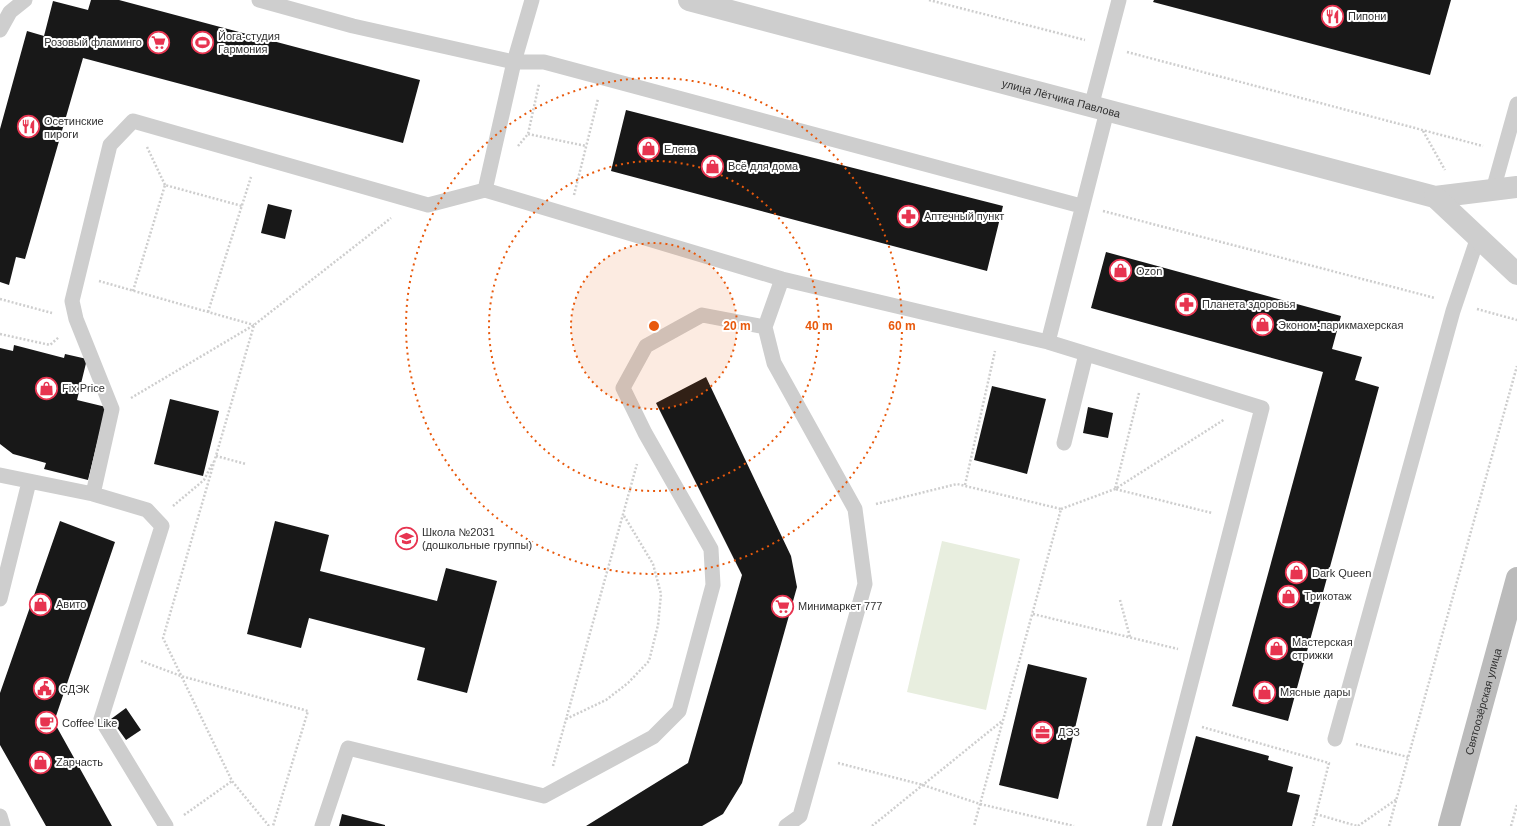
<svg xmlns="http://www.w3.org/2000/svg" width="1517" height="826" font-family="Arial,sans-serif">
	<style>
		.green { fill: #e8eedf }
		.building { fill: #181818 }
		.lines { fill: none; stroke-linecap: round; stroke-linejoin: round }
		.path { stroke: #cecece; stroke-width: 2.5; stroke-dasharray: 2 2; stroke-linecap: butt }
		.lane { stroke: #cecece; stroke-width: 15 }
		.street { stroke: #cecece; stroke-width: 22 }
		.secondary { stroke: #bbb; stroke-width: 22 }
		.ring { fill: none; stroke: #e8590c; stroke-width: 2; stroke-dasharray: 2 4 }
		.labels { text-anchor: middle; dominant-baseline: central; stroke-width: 4; stroke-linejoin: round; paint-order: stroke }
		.poi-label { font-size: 11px; fill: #313131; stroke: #fff; text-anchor: start }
		.street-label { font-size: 11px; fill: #313131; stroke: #fff }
		.centre { fill: #e8590c; stroke: #fff; stroke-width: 2 }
		.ring-label { font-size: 12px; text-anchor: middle; font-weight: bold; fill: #e8590c; stroke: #fff; stroke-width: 4; stroke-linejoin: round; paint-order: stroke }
	</style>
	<rect width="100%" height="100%" fill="#fff"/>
	<!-- green -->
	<path class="green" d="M942,541L1020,559L986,710L907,692Z"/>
	<!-- building -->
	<path class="building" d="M91,0H119L420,80L403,143L83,58L25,259L16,257L9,285L0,282V129L27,31L44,36L53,1L88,10Z
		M1154,0H1451L1430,75L1153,2Z
		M626,110L1003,206L987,271L611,171Z
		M268,204L292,210L285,239L261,233Z
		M1106,252L1341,316L1332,349L1362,357L1355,380L1379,387L1288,721L1232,706L1323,372L1091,308Z
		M14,345L64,358L65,354L87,359L77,400L106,407L88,480L44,469L46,463L13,454L0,444V348L13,351Z
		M706,377L791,556L797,587L742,783L723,814L702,826H586L688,763L742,575L656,403Z
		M992,386L1046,399L1027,474L974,460Z
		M170,399L219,411L203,476L154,464Z
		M1088,407L1113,413L1108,438L1083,433Z
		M60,521L115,542L54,722L112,826H46L0,745V693Z
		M275,521L329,535L320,571L437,601L446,568L497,581L467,693L417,680L425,648L309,618L301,648L247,634Z
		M1028,664L1087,678L1058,799L999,785Z
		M126,708L141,730L126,740L111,719Z
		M1196,736L1269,756L1268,760L1293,767L1287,792L1300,795L1292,826H1172Z
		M342,814L385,825V826H339Z"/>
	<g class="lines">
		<!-- path -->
		<path class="path" d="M929,0L1085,40
			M1127,52L1483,146
			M1423,131L1445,170
			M528,134L586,146
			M518,146L528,134L539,84
			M147,147L165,185
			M574,195L598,99
			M1103,211L1435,298
			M99,281L254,325
			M133,291L165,185L242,206
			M0,299L52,313
			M1477,309L1517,320
			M208,312L251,177
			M0,334L50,345L59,337
			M1139,393L1115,489L1212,513
			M131,398L254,325
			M216,456L246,464
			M965,485L995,351
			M876,504L957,484L1061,509L974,826
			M173,506L204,480L213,462
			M1061,509L1115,489L1225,419
			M1120,600L1130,637
			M1033,614L1178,649
			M141,661L181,676L308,711L273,826
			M566,719L606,700L628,683L649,661L658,625L661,594L653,564L623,514
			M1202,727L1329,763L1313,826
			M1356,744L1408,757
			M838,763L923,785L980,804L1074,826
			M553,766L637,464
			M1316,814L1357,826
			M184,815L232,781
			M269,826L232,781L163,638L254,325L391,218
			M872,826L1002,721
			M1358,826L1397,799
			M1389,826L1517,366
			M1511,826L1517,805"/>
		<!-- lane -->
		<path class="lane" d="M259,0L353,26L514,62H544L1081,206
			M0,30L10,12L25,0
			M1091,107L1119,0
			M1107,111L1048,342L1262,408L1154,826
			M485,190L514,62L532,0
			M1493,190L1517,104
			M765,327L782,279
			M1064,443L1086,354
			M0,475L93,494L147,510L162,526L101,719L166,826
			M93,494L112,409L76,319L72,301L110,145L133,121L428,205L485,190L782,279L1048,342
			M0,599L29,482
			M1335,739L1453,311L1478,237
			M0,816L3,826
			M322,826L348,748L544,796L653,737L679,711L713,585L711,549L645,433L623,388L646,346L702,315L765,327L774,363L855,509L865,584L800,816L786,826"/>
		<!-- street -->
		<g class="street">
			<path id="s1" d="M689,0L1435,197L1517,187"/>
			<path d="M1435,197L1517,274"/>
		</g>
		<!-- secondary -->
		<path class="secondary" id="s2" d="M1449,826L1517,578"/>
	</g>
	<!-- distance rings -->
	<circle cx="654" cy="326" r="83" fill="#e8590c" fill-opacity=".12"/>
	<g class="ring">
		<circle cx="654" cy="326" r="83"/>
		<circle cx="654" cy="326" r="165"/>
		<circle cx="654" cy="326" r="248"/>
	</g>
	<!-- icons -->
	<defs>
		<symbol id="restaurant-ring" viewBox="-11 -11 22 22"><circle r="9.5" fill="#fff" stroke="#e73450" stroke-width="1.5"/><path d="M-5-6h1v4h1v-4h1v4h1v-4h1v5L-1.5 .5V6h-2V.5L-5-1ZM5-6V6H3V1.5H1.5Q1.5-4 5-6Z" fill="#e73450"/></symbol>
		<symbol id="supermarket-ring" viewBox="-11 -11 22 22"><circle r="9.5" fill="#fff" stroke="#e73450" stroke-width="1.5"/><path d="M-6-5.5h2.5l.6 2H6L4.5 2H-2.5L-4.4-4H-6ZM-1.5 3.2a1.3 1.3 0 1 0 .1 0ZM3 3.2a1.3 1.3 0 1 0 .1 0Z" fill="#e73450"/></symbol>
		<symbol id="stadium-ring" viewBox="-11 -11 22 22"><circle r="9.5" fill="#fff" stroke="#e73450" stroke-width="1.5"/><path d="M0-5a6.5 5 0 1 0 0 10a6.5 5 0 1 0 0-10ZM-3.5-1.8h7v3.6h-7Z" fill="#e73450"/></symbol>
		<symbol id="shop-ring" viewBox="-11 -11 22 22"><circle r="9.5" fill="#fff" stroke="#e73450" stroke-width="1.5"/><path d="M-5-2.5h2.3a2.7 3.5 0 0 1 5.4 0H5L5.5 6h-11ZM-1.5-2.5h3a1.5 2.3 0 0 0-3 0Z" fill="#e73450"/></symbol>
		<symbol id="pharmacy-ring" viewBox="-11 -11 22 22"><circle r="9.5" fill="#fff" stroke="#e73450" stroke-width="1.5"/><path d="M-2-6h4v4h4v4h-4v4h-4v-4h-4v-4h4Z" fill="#e73450"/></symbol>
		<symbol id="school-ring" viewBox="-11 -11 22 22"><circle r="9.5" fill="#fff" stroke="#e73450" stroke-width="1.5"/><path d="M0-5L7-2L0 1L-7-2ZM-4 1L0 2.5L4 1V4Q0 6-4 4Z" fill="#e73450"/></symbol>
		<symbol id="civic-ring" viewBox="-11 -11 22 22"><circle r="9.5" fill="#fff" stroke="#e73450" stroke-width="1.5"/><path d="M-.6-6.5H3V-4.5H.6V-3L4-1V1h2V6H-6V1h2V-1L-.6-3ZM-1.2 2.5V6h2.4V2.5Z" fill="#e73450"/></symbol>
		<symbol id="cafe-ring" viewBox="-11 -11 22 22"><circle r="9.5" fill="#fff" stroke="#e73450" stroke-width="1.5"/><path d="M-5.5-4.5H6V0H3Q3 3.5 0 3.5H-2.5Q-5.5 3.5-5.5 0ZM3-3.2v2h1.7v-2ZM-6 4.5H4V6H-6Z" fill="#e73450"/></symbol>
		<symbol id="office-ring" viewBox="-11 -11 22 22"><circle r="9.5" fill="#fff" stroke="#e73450" stroke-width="1.5"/><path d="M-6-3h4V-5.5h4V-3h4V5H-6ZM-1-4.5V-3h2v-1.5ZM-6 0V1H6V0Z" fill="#e73450"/></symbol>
	</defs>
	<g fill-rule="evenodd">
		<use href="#restaurant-ring" x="1320" y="4" width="25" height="25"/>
		<use href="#supermarket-ring" x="146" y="30" width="25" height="25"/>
		<use href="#stadium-ring" x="190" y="30" width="25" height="25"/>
		<use href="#restaurant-ring" x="16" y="114" width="25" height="25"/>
		<use href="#shop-ring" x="636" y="136" width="25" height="25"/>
		<use href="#shop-ring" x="700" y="154" width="25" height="25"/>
		<use href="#pharmacy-ring" x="896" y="204" width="25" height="25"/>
		<use href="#shop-ring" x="1108" y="258" width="25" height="25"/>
		<use href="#pharmacy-ring" x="1174" y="292" width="25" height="25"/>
		<use href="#shop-ring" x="1250" y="312" width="25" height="25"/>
		<use href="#shop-ring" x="34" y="376" width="25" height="25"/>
		<use href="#school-ring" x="394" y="526" width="25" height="25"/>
		<use href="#shop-ring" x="1284" y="560" width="25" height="25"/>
		<use href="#shop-ring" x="1276" y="584" width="25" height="25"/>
		<use href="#shop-ring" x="28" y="592" width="25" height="25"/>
		<use href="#supermarket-ring" x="770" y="594" width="25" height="25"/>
		<use href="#shop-ring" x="1264" y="636" width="25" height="25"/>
		<use href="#civic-ring" x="32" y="676" width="25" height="25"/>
		<use href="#shop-ring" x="1252" y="680" width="25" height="25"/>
		<use href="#cafe-ring" x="34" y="710" width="25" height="25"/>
		<use href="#office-ring" x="1030" y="720" width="25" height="25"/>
		<use href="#shop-ring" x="28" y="750" width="25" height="25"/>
	</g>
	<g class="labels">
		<!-- poi labels -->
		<g class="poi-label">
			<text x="1348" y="16">Пипони</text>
			<text x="218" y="36">Йога-студия<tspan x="218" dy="13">Гармония</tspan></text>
			<text x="142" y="42" text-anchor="end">Розовый фламинго</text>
			<text x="44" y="121">Осетинские<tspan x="44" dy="13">пироги</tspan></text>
			<text x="664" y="149">Елена</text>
			<text x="728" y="166">Всё для дома</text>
			<text x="924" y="216">Аптечный пункт</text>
			<text x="1136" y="271">Ozon</text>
			<text x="1202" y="304">Планета здоровья</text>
			<text x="1278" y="325">Эконом-парикмахерская</text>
			<text x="62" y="388">Fix Price</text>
			<text x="422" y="532">Школа №2031<tspan x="422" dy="13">(дошкольные группы)</tspan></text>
			<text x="1312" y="573">Dark Queen</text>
			<text x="1304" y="596">Трикотаж</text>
			<text x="56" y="604">Авито</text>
			<text x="798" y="606">Минимаркет 777</text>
			<text x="1292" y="642">Мастерская<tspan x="1292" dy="13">стрижки</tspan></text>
			<text x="60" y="689">СДЭК</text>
			<text x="1280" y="692">Мясные дары</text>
			<text x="62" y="723">Coffee Like</text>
			<text x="1058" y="732">ДЭЗ</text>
			<text x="56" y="762">Zapчасть</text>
		</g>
		<!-- street labels -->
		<g class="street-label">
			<text stroke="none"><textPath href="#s1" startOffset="385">улица Лётчика Павлова</textPath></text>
			<text stroke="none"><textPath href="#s2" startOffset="129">Святоозёрская улица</textPath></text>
		</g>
	</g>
	<circle cx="654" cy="326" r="6" class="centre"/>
	<g class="ring-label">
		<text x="737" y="330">20 m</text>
		<text x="819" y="330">40 m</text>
		<text x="902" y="330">60 m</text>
	</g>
</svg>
